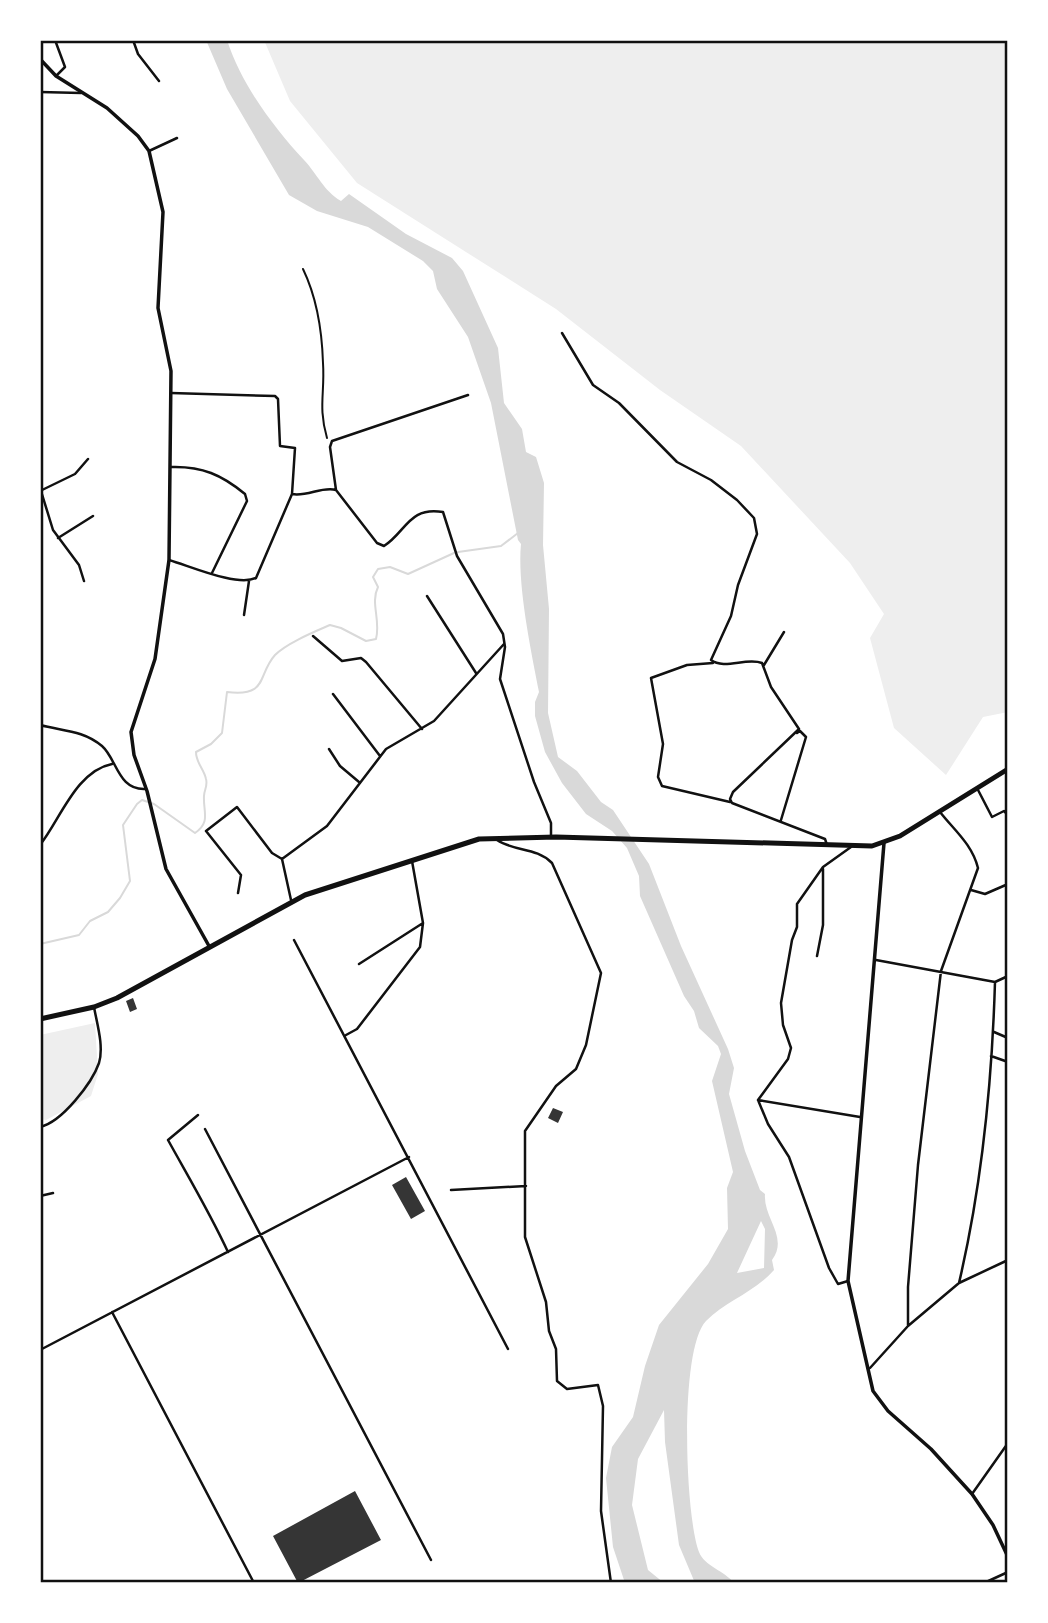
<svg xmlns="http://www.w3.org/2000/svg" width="1048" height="1623" font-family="'Roboto Serif',serif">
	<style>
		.green { fill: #eee }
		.water { fill: #d9d9d9; fill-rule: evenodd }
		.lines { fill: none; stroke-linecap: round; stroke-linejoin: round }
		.stream { stroke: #d9d9d9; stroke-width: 2 }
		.building { fill: #353535 }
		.path { stroke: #111; stroke-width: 2 }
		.service { stroke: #111; stroke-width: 2 }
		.minor { stroke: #111; stroke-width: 2.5 }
		.tertiary { stroke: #111; stroke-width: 3.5 }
		.trunk { stroke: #111; stroke-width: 5 }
		.neatline { fill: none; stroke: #111; stroke-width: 2.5 }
	</style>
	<rect width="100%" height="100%" fill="#fff"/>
	<!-- green -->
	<path class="green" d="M264,40H1008V712L983,717L946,775L894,728L870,638L884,614L850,563L741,446L660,390L556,309L357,183L290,101Z
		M95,1023L98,1074L91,1096L46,1120L40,1119V1035Z"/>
	<!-- water -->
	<path class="water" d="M206,40H227C241,84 274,128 304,160C318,175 323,190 341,201L349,194L406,234L452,258L463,271L498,348L504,403L522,429L526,452L536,457L544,483L543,545L549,609L548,713L558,757L577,771L601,802L613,810L649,864L681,946L728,1049L734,1068L729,1094L745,1151L760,1190L765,1194C763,1218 789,1237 772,1260L774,1270C755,1292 726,1301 706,1321C679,1349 685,1516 699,1552C704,1566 725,1571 734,1583H695L679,1545L665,1442L664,1410L638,1459L632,1505L648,1570L664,1583H625L613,1547L606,1478L612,1447L633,1417L645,1366L659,1325L708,1264L728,1229L727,1188L733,1172L712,1081L721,1054L718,1046L699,1028L694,1011L684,996L640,896L639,876L627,848L612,831L586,814L562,783L545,752L535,716V702L539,692C531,651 517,584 521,544L518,540L491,403L468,337L437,289L433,271L423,261L368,227L317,211L289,195L227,89ZM761,1221L765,1229L764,1268L737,1273Z"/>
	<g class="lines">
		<!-- stream -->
		<path class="stream" d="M458,552L501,546L518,533
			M40,944L79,935L90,921L108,912L120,898L130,881L123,825L137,804L142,800L154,804L195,833C211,822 203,812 204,796C204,790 208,786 206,779C204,769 196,763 196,752L211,744L222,733L227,692C269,697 257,675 275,655C287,643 314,632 330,625L341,628L366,641L376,639C381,620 370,603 378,587L373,577L378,569L390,567L408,574L454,553"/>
	</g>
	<!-- building -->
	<path class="building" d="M133,998L137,1009L130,1012L126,1001Z
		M553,1108L563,1112L558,1123L548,1118Z
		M406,1177L425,1211L411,1219L392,1185Z
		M355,1491L381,1540L298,1583L273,1536Z"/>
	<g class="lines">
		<!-- path -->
		<path class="path" d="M303,269C317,298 322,330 323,363C325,393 318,407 327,438"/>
		<!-- service -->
		<path class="service" d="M1007,1308H1008"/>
		<!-- minor -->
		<path class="minor" d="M55,40L65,67L56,76
			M133,40L138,54L159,81
			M40,92L81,93
			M149,151L177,138
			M562,333L593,385L619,403L677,462L711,480L737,500L754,518L757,534L738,585L731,616L711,660C724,670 747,657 762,663L771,687L799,729L733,792L730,799L732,803L825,839L827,845
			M468,395L332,441L330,447L336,490L377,543L384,546C406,532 409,506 443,512L457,556L503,634L505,647L500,679L534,782L551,823V836
			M171,467C202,466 222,475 245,494L247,501L212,573
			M40,491L75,474L88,459
			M41,491L53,530L79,565L84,581
			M292,494C307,497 322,486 336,490
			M58,538L93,516
			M169,560C190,566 237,587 256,578L292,494L295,448L280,446L278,399L275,396L171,393
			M427,596L476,673
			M244,615L249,581
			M313,636L342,661L361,658L366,662L422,729
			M713,663L687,665L651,678L663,744L658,777L662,786L730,802
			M764,665L784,632
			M333,694L380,756
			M40,725C62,731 83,730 102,746C117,759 118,791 146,789
			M329,749L340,766L359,782
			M977,788L992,817L1004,811L1008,815
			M781,820L806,737L800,731L797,733
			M497,840C515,852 536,847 552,863L601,973L586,1045L576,1069L556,1086L525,1131V1237L546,1302L549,1331L556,1349L557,1381L567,1389L598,1385L603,1406L601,1511L611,1583
			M40,845C60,820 76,771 112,764
			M971,890L985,894L1008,884
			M238,893L241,875L206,831L237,807L272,853L282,859
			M291,900L282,859L327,826L386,749L434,721L504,644
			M294,940L508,1349
			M817,956L823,925V869
			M876,960L995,982L1008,976
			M359,964L423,923
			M994,1032L1008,1038
			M346,1035L357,1029L420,947L423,923L412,861
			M991,1056L1008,1062
			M758,1100L860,1117
			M198,1115L168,1140C189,1178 210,1213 228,1252
			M40,1127C62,1122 92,1083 99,1063C104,1046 97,1024 94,1007
			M205,1129L431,1560
			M451,1190L526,1186
			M40,1196L53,1193
			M848,1281L838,1284L829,1268L789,1157L768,1124L758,1100L788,1059L791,1048L783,1025L781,1003L792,940L797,927V904L823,867L851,847
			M959,1283C982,1185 992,1083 995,982
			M112,1312L254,1583
			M908,1326V1287L918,1165L941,971L978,868C972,844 954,830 940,812
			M40,1350L409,1157
			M870,1368L908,1326L959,1283L1008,1260
			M972,1494L1008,1443
			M984,1583L1008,1572"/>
		<!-- tertiary -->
		<path class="tertiary" d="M40,59L56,76L107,108L138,136L149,151L163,212L158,308L171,371L169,560L155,659L131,732L134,755L147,791L166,869L209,946
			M884,843L848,1281L873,1391L888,1411L931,1449L972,1494L993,1525L1008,1557"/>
		<!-- trunk -->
		<path class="trunk" d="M40,1019L94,1007L117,998L305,895L479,839L556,837L872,846L900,836L1008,769"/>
	</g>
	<!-- border -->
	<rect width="1048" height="1623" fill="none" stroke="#ffffff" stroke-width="84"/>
	<rect x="42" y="42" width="964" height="1539" class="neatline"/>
</svg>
